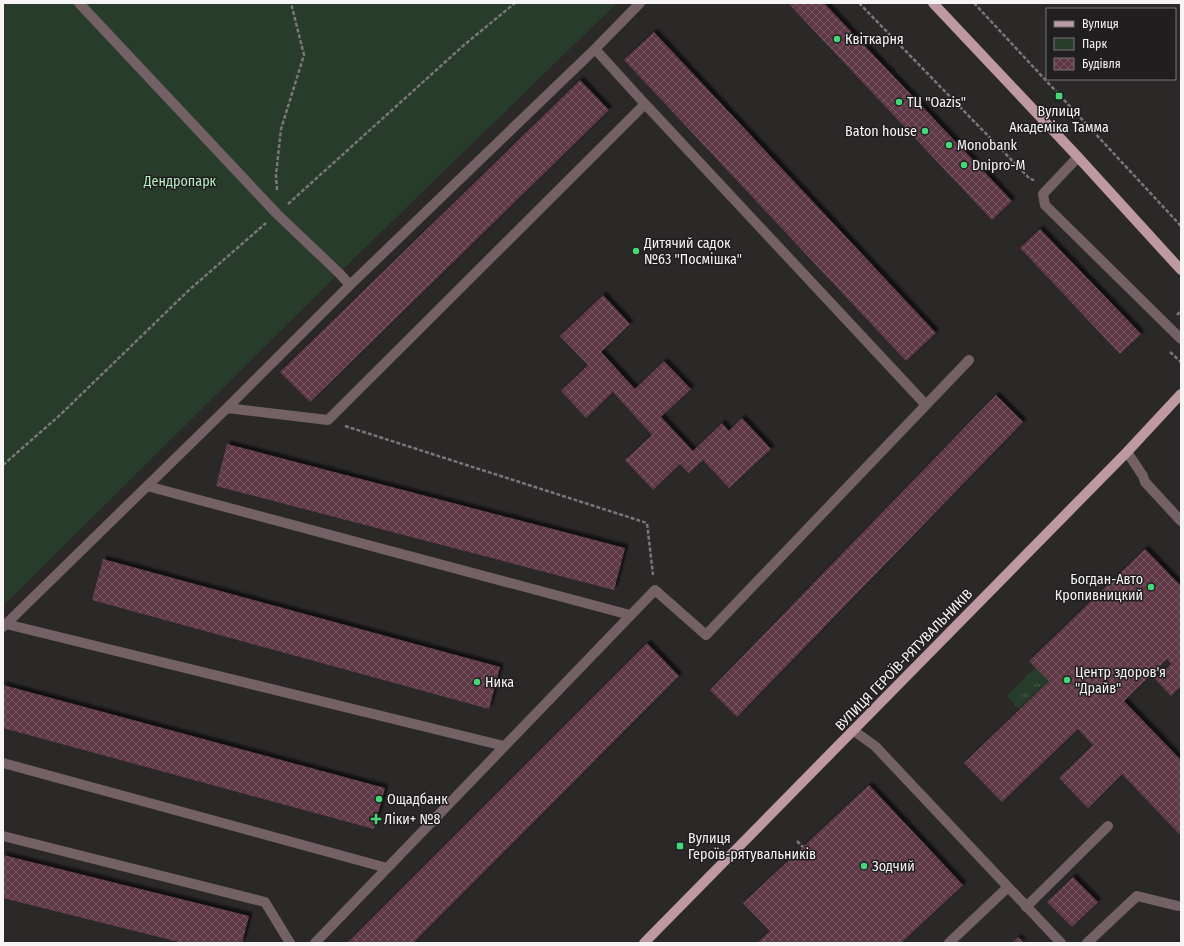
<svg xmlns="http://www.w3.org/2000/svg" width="1184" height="946" font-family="'Fira Sans Condensed',sans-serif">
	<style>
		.grass { fill: url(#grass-tufts) }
		.green { fill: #283c2c }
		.building { fill: url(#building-cross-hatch); filter: url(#shadow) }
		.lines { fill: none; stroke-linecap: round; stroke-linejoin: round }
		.path { stroke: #797777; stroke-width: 2.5; stroke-dasharray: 4 2; stroke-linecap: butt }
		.minor { stroke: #736166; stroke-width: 10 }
		.major { stroke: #be99a2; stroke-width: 10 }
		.poi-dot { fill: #46d779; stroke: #211e1f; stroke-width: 1.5 }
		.labels { text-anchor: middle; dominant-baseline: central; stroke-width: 3; stroke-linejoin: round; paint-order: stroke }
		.poi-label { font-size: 14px; fill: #f6f4f5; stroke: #211e1f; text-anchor: start }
		.park-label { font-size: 14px; fill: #b4eec1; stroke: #211e1f }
		.street-label { font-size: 14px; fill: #f6f4f5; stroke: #211e1f }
	</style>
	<defs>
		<pattern id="grass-tufts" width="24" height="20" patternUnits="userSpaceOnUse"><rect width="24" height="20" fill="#283c2c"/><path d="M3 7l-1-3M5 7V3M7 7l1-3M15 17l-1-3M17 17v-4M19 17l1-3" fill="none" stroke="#48594b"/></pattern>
		<pattern id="building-cross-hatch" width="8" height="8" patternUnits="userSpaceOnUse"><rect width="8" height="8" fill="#5e3944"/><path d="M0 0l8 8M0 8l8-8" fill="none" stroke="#765660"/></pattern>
		<filter id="shadow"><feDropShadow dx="3.5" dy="-3.5" stdDeviation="1" flood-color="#0009"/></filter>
	</defs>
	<rect width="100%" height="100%" fill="#2b2828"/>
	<!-- grass -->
	<path class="grass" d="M1036,667L1049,681L1019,709L1007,696Z"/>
	<!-- green -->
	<path class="green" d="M3,3H617L339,273L3,606Z"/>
	<!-- building -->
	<path class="building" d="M788,3H824L1012,201L992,220Z
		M654,32L936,333L906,361L624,60Z
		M580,80L609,110L310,402L280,372Z
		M1040,229L1141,334L1120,354L1020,248Z
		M603,295L630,324L601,352L635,389L664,361L691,389L661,417L693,451L722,423L729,431L742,418L771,449L729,488L703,460L689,473L680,464L653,490L625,460L652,435L613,392L586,418L561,391L588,365L560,336Z
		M996,395L1023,422L737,717L710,690Z
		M227,444L625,548L614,590L216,486Z
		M1145,549L1181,586V686L1171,696L1155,679L1171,664L1167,659L1124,701L1181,760V836L1122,774L1088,808L1059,778L1093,745L1078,729L1002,802L964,763L1049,681L1029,661Z
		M103,559L500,667L489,709L92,600Z
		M647,643L679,676L413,943H347Z
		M3,685L385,788L374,829L3,728Z
		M869,785L963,885L901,943H757L770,931L743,903Z
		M3,855L249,916L242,943H183L3,898Z
		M1073,877L1098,902L1072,927L1047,902Z
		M1018,937L1024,943H1012Z"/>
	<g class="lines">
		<!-- path -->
		<path class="path" d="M859,3L1030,179L1034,180
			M974,3L1181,226
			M277,190L276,175L281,129L304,55L291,3
			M288,204L464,45L515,3
			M1177,315L1181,311
			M1170,352L1181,362
			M345,426L647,523L653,575
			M3,465L60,415L189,290L266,223
			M797,841L803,847"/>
		<!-- minor -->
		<path class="minor" d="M79,3L277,214L339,273L350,285
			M645,104L926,405
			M1078,157L1043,194L1045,205L1181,339
			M227,408L328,420L645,104L595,49
			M1127,452L1143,476L1145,482L1181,521
			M147,486L630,615
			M6,624L504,746
			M3,627L227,408L350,285L595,49L640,3
			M854,731L875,746L1061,943
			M3,763L387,868
			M3,836L265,902L290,943
			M1026,907L1108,826
			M315,943L655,590L706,635L969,360
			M949,943L1008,887
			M1087,943L1137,896L1178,906"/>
		<!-- major -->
		<path class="major" d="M933,3L1078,157L1181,270
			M644,943L1127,452L1181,394"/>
	</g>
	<!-- markers -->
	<g class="poi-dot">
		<circle cx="837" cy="39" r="4"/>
		<rect x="1055" y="92" width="8" height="8" rx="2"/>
		<circle cx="899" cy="102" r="4"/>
		<circle cx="925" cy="131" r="4"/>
		<circle cx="949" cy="145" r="4"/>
		<circle cx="964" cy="165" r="4"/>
		<circle cx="636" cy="251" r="4"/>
		<circle cx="1151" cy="587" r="4"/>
		<circle cx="1067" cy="680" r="4"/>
		<circle cx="477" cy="682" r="4"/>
		<circle cx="379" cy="799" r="4"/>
		<path d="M374 813h4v4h4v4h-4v4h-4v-4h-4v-4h4z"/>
		<rect x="676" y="842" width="8" height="8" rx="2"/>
		<circle cx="864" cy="866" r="4"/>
	</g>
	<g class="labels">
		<!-- poi labels -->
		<g class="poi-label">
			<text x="845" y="39">Квіткарня</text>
			<text x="907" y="102">ТЦ "Oazis"</text>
			<text x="1059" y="111" text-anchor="middle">Вулиця<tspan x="1059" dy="16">Академіка Тамма</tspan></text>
			<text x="917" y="131" text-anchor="end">Baton house</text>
			<text x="957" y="145">Monobank</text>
			<text x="972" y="165">Dnipro-M</text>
			<text x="644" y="243">Дитячий садок<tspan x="644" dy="16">№63 "Посмішка"</tspan></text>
			<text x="1143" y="579" text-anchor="end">Богдан-Авто<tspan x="1143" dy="16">Кропивницкий</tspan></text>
			<text x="1075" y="672">Центр здоров'я<tspan x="1075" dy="16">"Драйв"</tspan></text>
			<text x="485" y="682">Ника</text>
			<text x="387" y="799">Ощадбанк</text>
			<text x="384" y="819">Ліки+ №8</text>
			<text x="688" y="838">Вулиця<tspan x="688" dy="16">Героїв-рятувальників</tspan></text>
			<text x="872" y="866">Зодчий</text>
		</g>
		<!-- park labels -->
		<g class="park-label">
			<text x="180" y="181">Дендропарк</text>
		</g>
		<!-- street labels -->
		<g class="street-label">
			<text transform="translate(904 660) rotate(-46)">ВУЛИЦЯ ГЕРОЇВ-РЯТУВАЛЬНИКІВ</text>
		</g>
	</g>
	<!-- border -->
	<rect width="1184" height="946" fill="none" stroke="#f6f4f5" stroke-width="8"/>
	<!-- legend -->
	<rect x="1046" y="8" width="130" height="72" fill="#211e1f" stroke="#767475"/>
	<rect x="1054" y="21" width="20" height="6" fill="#be99a2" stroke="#767475"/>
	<text x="1082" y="28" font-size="12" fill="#f6f4f5">Вулиця</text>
	<rect x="1054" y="38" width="20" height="12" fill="#283c2c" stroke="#767475"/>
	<text x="1082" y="48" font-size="12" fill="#f6f4f5">Парк</text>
	<rect x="1054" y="58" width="20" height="12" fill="url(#building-cross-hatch)" stroke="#767475"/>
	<text x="1082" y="68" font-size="12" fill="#f6f4f5">Будівля</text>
</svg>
